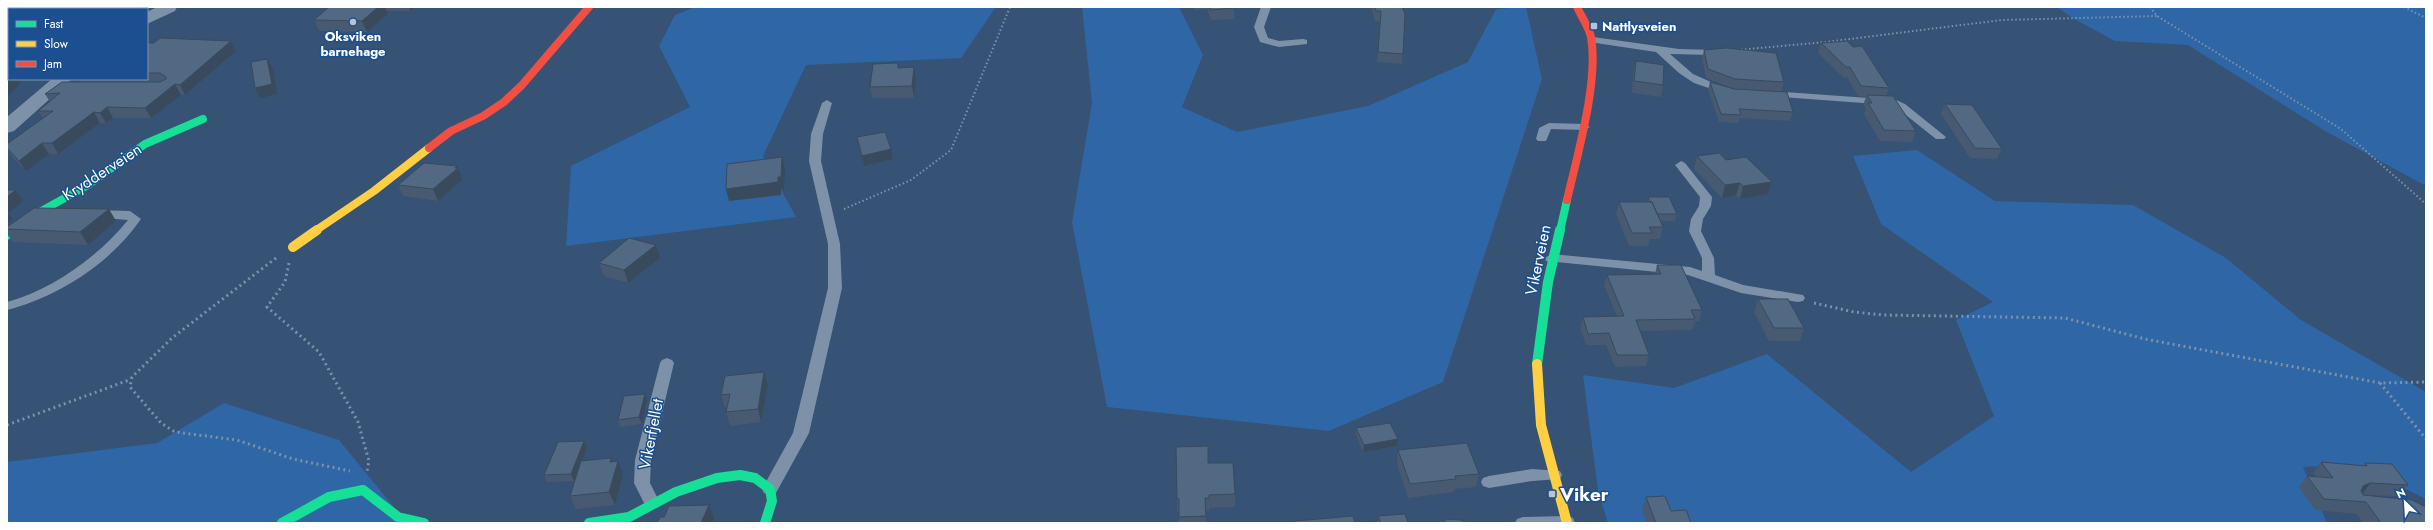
<svg xmlns="http://www.w3.org/2000/svg" width="2433" height="530" font-family="Jost,sans-serif">
	<style>
		.green { fill: #2f66a5 }
		.lines { fill: none; stroke-linecap: round; stroke-linejoin: round }
		.path-far1 { stroke: #7d92a8; stroke-width: 2; stroke-dasharray: 1.5 2.5; stroke-linecap: butt }
		.path { stroke: #7d92a8; stroke-width: 3; stroke-dasharray: 2 3.5; stroke-linecap: butt }
		.lane { fill: #7d92a8; fill-rule: evenodd }
		.street { fill: #7d92a8; fill-rule: evenodd }
		.fast-far1 { stroke: #16e098; stroke-width: 8 }
		.fast { stroke: #16e098; stroke-width: 10 }
		.slow-far1 { stroke: #ffcf43; stroke-width: 8 }
		.slow { stroke: #ffcf43; stroke-width: 10 }
		.jam { stroke: #f24e42; stroke-width: 8 }
		.wall { fill: #475a72 }
		.shaded-wall { fill: #394a5c }
		.building { fill: #526984; stroke: #394a5c }
		.poi-dot { fill: #b9c2ce; stroke: #1b4f8f; stroke-width: 1.5 }
		.labels { text-anchor: middle; dominant-baseline: central; stroke-width: 3; stroke-linejoin: round; paint-order: stroke }
		.far-poi-label { font-size: 13px; font-weight: bold; fill: #fff; stroke: #1b4f8f; text-anchor: start }
		.street-label { font-size: 16px; fill: #fff; stroke: #1b4f8f }
		.near-poi-label { font-size: 19px; font-weight: bold; fill: #fff; stroke: #1b4f8f; text-anchor: start }
	</style>
	<rect width="100%" height="100%" fill="#365274"/>
	<!-- green -->
	<path class="green" d="M695,7H996L961,58L806,65L763,156L796,217L566,246L571,166L690,107L659,46L675,15Z
		M1082,7H1179L1203,55L1182,107L1237,132L1368,106L1468,62L1496,9L1526,7L1542,79L1443,382L1329,431L1107,407L1072,222L1092,103Z
		M2057,7H2426V186L2325,131L2188,45L2115,41L2074,19Z
		M1917,150L1995,201L2133,205L2226,258L2301,320L2426,392V499L2355,465L2303,467L2327,523H1608L1598,491L1583,375L1674,388L1767,354L1911,472L1994,416L1956,320L1993,302L1881,224L1853,156Z
		M224,403L339,440L407,523H7V462L157,443Z"/>
	<g class="lines">
		<!-- path-far1 -->
		<path class="path-far1" d="M2150,7L2157,16L2341,129L2426,204
			M2404,7L2426,18
			M1737,50L1826,42L2002,20L2157,16
			M844,209L911,180L951,150L1010,7"/>
		<!-- path -->
		<path class="path" d="M276,258L172,338L132,377L130,387L161,423L175,432L237,440L293,459L350,471
			M289,263L285,282L267,307L319,352L358,422L369,461L367,471
			M1814,303L1854,312L1883,315L2065,318L2145,339L2380,383L2426,382
			M2380,383L2426,439
			M7,425L129,380"/>
		<!-- lane -->
		<path class="lane" d="M1261,7H1271L1264,27L1268,38L1279,41L1303,39L1307,40V44L1279,47L1260,42L1254,27Z
			M1593,37L1679,49L1716,50V54L1712,55L1670,54L1693,74L1731,91L1726,94L1694,83L1679,73L1656,52L1589,42L1588,40Z
			M1770,91L1896,100L1905,104L1946,137L1944,139H1936L1897,108L1890,105L1766,96L1765,94Z
			M827,100L832,103L823,134L821,161L840,244L842,288L809,433L776,493L770,495L764,493L762,489L793,433L828,288V244L809,161L811,134L822,103Z
			M1549,123L1584,124L1590,127L1584,130L1551,129L1546,141H1538L1536,139L1539,128Z
			M1681,161L1685,163L1712,197L1711,206L1703,219L1701,231L1714,258L1715,275L1743,285L1803,295L1805,298L1803,301L1798,302L1741,293L1688,275L1546,261L1545,258L1551,254L1690,267L1702,271V258L1689,231L1691,219L1699,206L1700,197L1675,165Z
			M95,210L130,211L141,219C111,263 58,297 7,310V302C52,290 99,256 128,220L91,217L89,214L91,211Z
			M667,358L672,360L674,363L651,460L650,483L660,503L658,507L652,509L646,507L634,483L635,460L660,363L662,360Z
			M1532,469L1560,471L1562,475L1560,479L1532,481L1489,488L1483,486L1481,482L1483,478L1489,476Z
			M1567,516L1573,518L1575,523H1515L1517,519L1523,517Z"/>
		<!-- street -->
		<path class="street" d="M68,7H84L83,9H67Z
			M157,7H177L175,11L147,24V12Z
			M52,79H72L14,131L7,133V117Z"/>
		<!-- fast-far1 -->
		<path class="fast-far1" d="M12,231L29,218L88,185L145,144L203,119
			M1560,231L1567,200"/>
		<!-- fast -->
		<path class="fast" d="M7,235L13,230
			M1537,364L1548,282L1560,230
			M282,523L329,497L363,490L398,517L424,523
			M589,523L629,517L676,492L717,478L740,475L755,478L770,489L772,501L765,523"/>
		<!-- slow-far1 -->
		<path class="slow-far1" d="M315,231L374,191L429,148"/>
		<!-- slow -->
		<path class="slow" d="M293,247L317,230
			M1537,364L1541,425L1567,523"/>
		<!-- jam -->
		<path class="jam" d="M429,148L451,131L483,116L504,102L522,85L589,7
			M1567,200C1577,156 1599,81 1591,37C1589,27 1581,16 1577,7"/>
	</g>
	<!-- wall -->
	<path class="wall" d="M329,7H415L410,11H386L388,14L367,32L319,31L314,20Z
		M1193,7H1234V19L1211,20L1207,9L1194,10Z
		M1371,7H1402L1403,54L1402,64L1377,62L1380,21H1375Z
		M231,41L236,51L185,95H181L151,118H113L106,123H100L58,154H49L26,171L12,157L7,150V144L43,118L38,111L50,102L45,94L81,82L79,79H147V43Z
		M1821,43L1889,88L1886,96L1916,131L1912,142L1880,141L1864,114L1866,109L1863,105L1866,97L1858,96L1847,77H1843L1818,53Z
		M1704,50L1784,82L1781,92L1733,89L1793,112L1790,121L1740,118L1738,123L1719,122L1708,90L1710,82L1731,88L1706,78L1702,59Z
		M1636,61L1663,85L1661,97L1632,93L1633,73Z
		M899,68L916,79L914,98H872L870,87Z
		M1945,104L2002,149L1997,159L1970,158L1941,114Z
		M857,137L891,149L893,159L864,166Z
		M1697,156L1726,160L1772,182L1768,194L1740,199L1736,195L1722,198L1694,169Z
		M457,166L462,177V180L438,201L403,196L398,185Z
		M1648,197L1677,214L1675,221H1660L1663,227L1660,239H1650L1648,246H1629L1616,214L1619,202H1647Z
		M116,221L88,245L13,242L7,234V227Z
		M660,258L628,283L604,276L599,263Z
		M1657,265L1702,310L1699,321H1695L1692,330L1640,331L1649,355L1646,366L1615,367L1606,345H1586L1580,328L1583,317L1617,316L1604,286L1607,275L1655,274Z
		M1758,299L1804,328L1800,341H1769L1754,312Z
		M764,372L768,385L761,422L730,426L726,412L727,408H725L721,395Z
		M647,401L642,424L620,427L618,420Z
		M1356,428L1398,439L1397,446L1363,452L1356,435Z
		M584,441L587,448L581,461L611,458L612,461H618L623,474L615,505L576,509L570,496L579,467L574,481L547,482L544,475Z
		M1176,447L1208,463L1235,494V507L1209,508V511H1205L1206,523H1179V512H1177Z
		M1398,450L1479,474L1476,487L1455,489L1454,492L1408,498L1397,464Z
		M2321,462L2363,466L2365,463L2408,485L2399,496L2363,495L2426,523H2363L2357,514L2315,510L2299,487L2307,476H2315L2313,473Z
		M1646,497L1671,511L1691,523H1647L1642,510Z
		M1378,516L1408,523H1378Z"/>
	<!-- shaded-wall -->
	<path class="shaded-wall" d="M24,7H40L38,9H22Z
		M93,7H130L128,9H94Z
		M378,7H385L388,14L367,32L362,21Z
		M409,7H415L410,11Z
		M7,16H9V27H7Z
		M231,41L236,51L185,95L180,85Z
		M267,59L273,69L277,94L260,98L255,88Z
		M914,67L916,79L914,98L912,86Z
		M9,79H23L18,84L19,85L7,97V81Z
		M175,84L181,95L151,118L145,108Z
		M107,107L113,118L106,123L100,113Z
		M94,112L100,123L58,154L52,143Z
		M42,143L49,154L26,171L19,161Z
		M891,149L893,159L864,166L862,156Z
		M782,157L785,169L784,189H781V195L729,201L726,189L778,177Z
		M457,166L462,177V180L438,201L433,189Z
		M1772,182L1768,194L1740,199L1743,186Z
		M1740,183L1736,195L1722,198L1725,185Z
		M16,190L23,201L8,213L13,219L7,224V197Z
		M109,209L116,221L88,245L80,232Z
		M656,245L660,258L628,283L624,270Z
		M764,372L768,385L761,422L758,409Z
		M645,394L647,401L642,424L639,417Z
		M1398,439L1397,446L1363,452L1364,445Z
		M584,441L587,448L574,481L571,474Z
		M611,458L615,470L618,461L623,474L615,505L609,492L610,462Z
		M2370,483L2362,495L2355,497L2363,486Z
		M709,505L714,519L712,523H701Z"/>
	<!-- building -->
	<path class="building" d="M7,7H24L22,9H9V16H7Z
		M329,7H378L362,21L314,20Z
		M1210,7H1234V8L1211,10Z
		M1375,7H1402L1405,14L1403,54L1378,52L1381,11H1376Z
		M160,38L231,41L180,85L175,84L145,108L107,107L100,113L94,112L52,143H42L19,161L7,148V144L53,111H38L60,93L45,94L62,82H160L166,79V77L160,73H147V43H154Z
		M1847,41L1853,47L1862,46L1889,88L1861,86L1850,67H1846L1821,43Z
		M1726,48L1776,53L1784,82L1735,79L1708,69L1704,50Z
		M9,49V79L7,81V50Z
		M267,59L272,84L255,88L251,62Z
		M1636,61L1664,65L1663,85L1634,81Z
		M898,63V68L914,67L912,86L870,87L873,64Z
		M1710,82L1734,89L1787,92L1793,112L1739,109L1741,115L1721,114Z
		M1867,95L1893,96L1916,131L1884,130L1868,103H1872Z
		M1945,104L1972,105L2002,149L1975,148Z
		M885,132L891,149L862,156L857,137Z
		M1719,153L1726,160L1746,157L1772,182L1743,186L1740,183L1725,185L1697,156Z
		M782,157L781,177H778V182L726,189L727,164Z
		M424,163L457,166L455,168H458L433,189L398,185Z
		M7,190H16L7,197Z
		M1648,197H1669L1677,214H1657L1652,202H1650Z
		M1619,202H1652L1663,227H1649L1652,233H1632Z
		M34,208L109,209L80,232L7,229V227Z
		M629,238L656,245L624,270L599,263Z
		M1657,265H1681L1702,310H1691L1695,319L1636,320L1649,355H1617L1609,333L1588,334L1583,317L1624,316L1607,275L1661,274Z
		M1758,299H1788L1804,328H1774Z
		M764,372L758,409L726,412L730,394L721,395L725,376Z
		M645,394L639,417L618,420L624,396Z
		M1390,423L1398,439L1364,445L1356,428Z
		M584,441L571,474L544,475L558,442Z
		M1467,443L1479,474L1455,476L1456,479L1410,484L1398,450Z
		M1208,446V463H1233L1235,494L1209,495V498H1205L1206,516L1179,517V499H1177L1176,447Z
		M611,458L610,462L618,461L609,492L570,496L581,461Z
		M2321,462L2367,466L2365,463L2392,464L2408,485L2370,483L2363,486L2361,491L2363,495L2412,500L2426,507V523H2381L2366,502L2324,499L2307,476L2333,478Z
		M1665,496L1671,511L1686,510L1691,523H1656L1646,497Z
		M709,505L701,523H657L660,517H664L669,506Z
		M1405,514L1408,523H1381L1378,516Z
		M1353,516L1355,523H1296L1295,521Z
		M1445,519L1462,520V523H1445Z"/>
	<!-- markers -->
	<g class="poi-dot">
		<circle cx="353" cy="22" r="4"/>
		<rect x="1590" y="22" width="8" height="8" rx="2"/>
		<rect x="1548" y="490" width="8" height="8" rx="2"/>
	</g>
	<g class="labels">
		<!-- far-poi labels -->
		<g class="far-poi-label">
			<text x="1602" y="26">Nattlysveien</text>
			<text x="353" y="36" text-anchor="middle">Oksviken<tspan x="353" dy="15">barnehage</tspan></text>
		</g>
		<!-- street labels -->
		<g class="street-label">
			<text transform="translate(102 172) rotate(-33)">Krydderveien</text>
			<text transform="translate(1538 260) rotate(-78)">Vikerveien</text>
			<text transform="translate(651 434) rotate(-79)">Vikerfjellet</text>
		</g>
		<!-- near-poi labels -->
		<g class="near-poi-label">
			<text x="1560" y="494">Viker</text>
		</g>
	</g>
	<!-- border -->
	<rect width="2433" height="530" fill="none" stroke="#ffffff" stroke-width="16"/>
	<!-- legend -->
	<rect x="8" y="8" width="140" height="72" fill="#1b4f8f" stroke="#7695bc"/>
	<rect x="16" y="21" width="20" height="6" fill="#16e098" stroke="#7695bc"/>
	<text x="44" y="28" font-size="12" fill="#ffffff">Fast</text>
	<rect x="16" y="41" width="20" height="6" fill="#ffcf43" stroke="#7695bc"/>
	<text x="44" y="48" font-size="12" fill="#ffffff">Slow</text>
	<rect x="16" y="61" width="20" height="6" fill="#f24e42" stroke="#7695bc"/>
	<text x="44" y="68" font-size="12" fill="#ffffff">Jam</text>
	<!-- north arrow -->
	<g transform="translate(2405 502) rotate(335)" stroke="#1b4f8f" stroke-width="3" paint-order="stroke">
	<path d="M0-3L7 15L0 10L-7 15Z" fill="#ffffff"/>
	<text y="-6" font-size="11" font-weight="bold" text-anchor="middle" fill="#ffffff">N</text>
	</g>
</svg>
